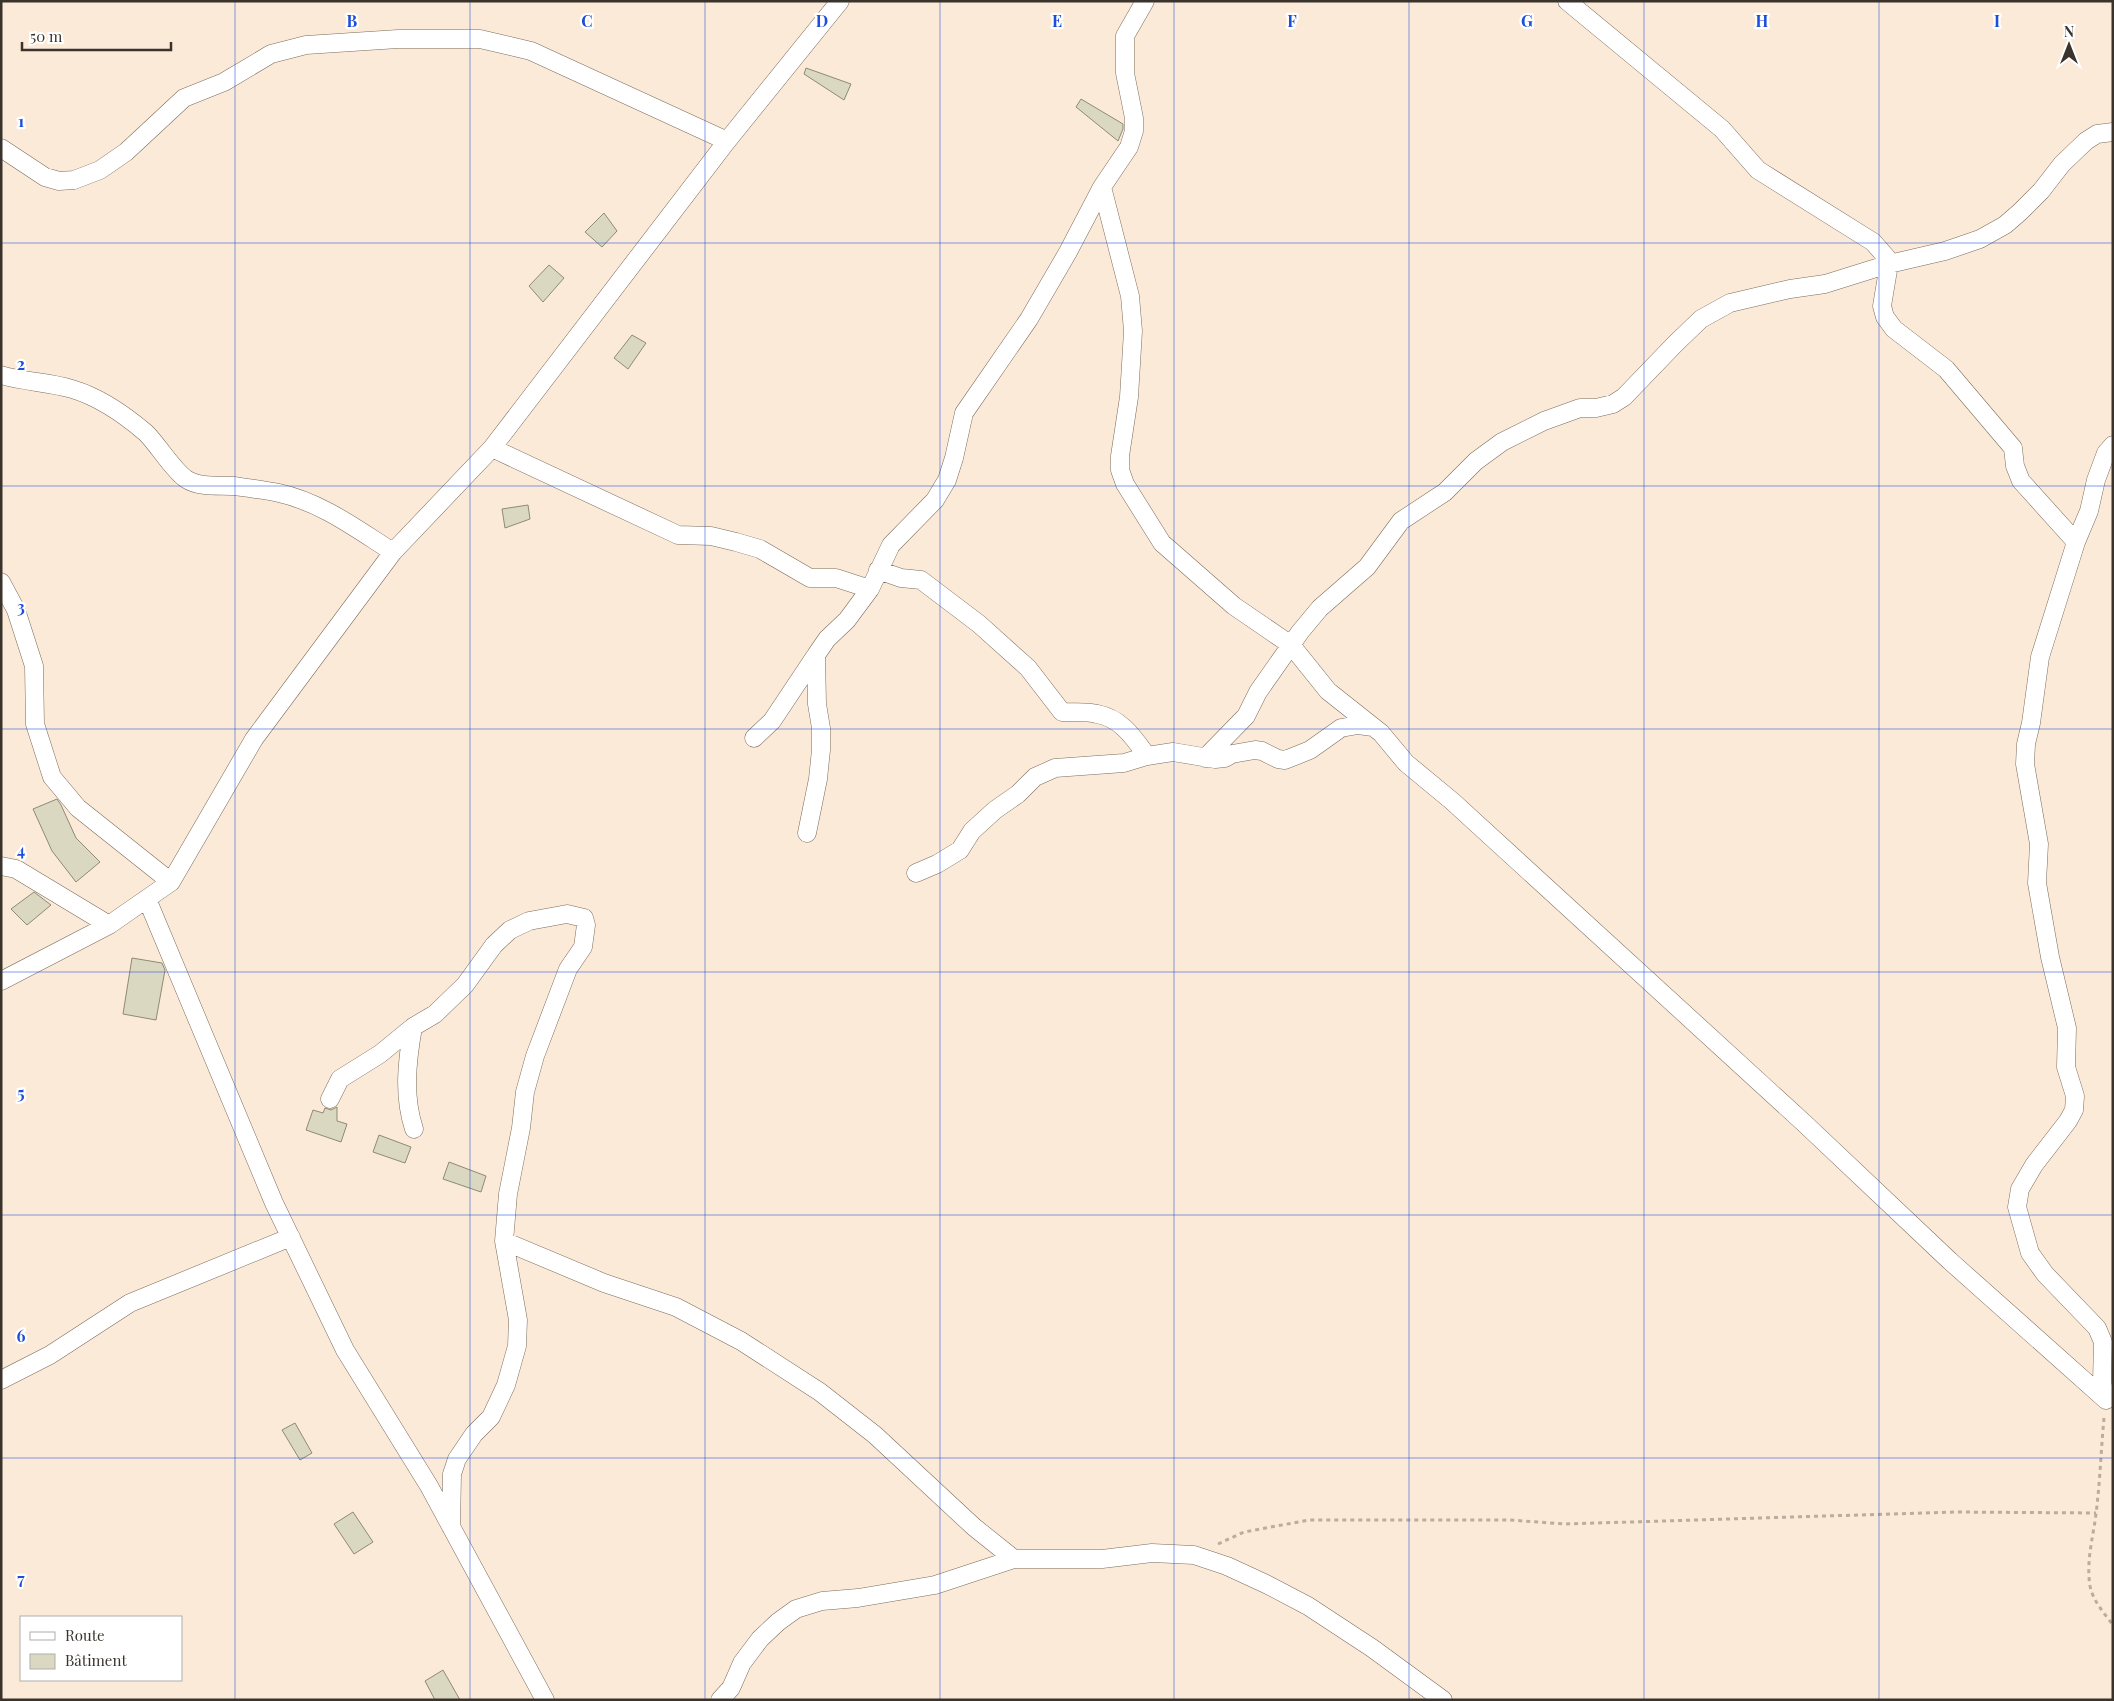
<svg xmlns="http://www.w3.org/2000/svg" width="2114" height="1701" font-family="'Playfair Display',serif">
	<style>
		.building { fill: #dbd8c1; stroke: #8d8a75 }
		.lines { fill: none; stroke-linecap: round; stroke-linejoin: round }
		.minor-casing { stroke: #7b6c5c; stroke-width: 19 }
		.path { stroke: #baac9e; stroke-width: 3; stroke-dasharray: 4 4; stroke-linecap: butt }
		.minor { stroke: #fff; stroke-width: 18 }
		.grid { fill: none; stroke: #1d4ed8; stroke-width: 1; stroke-opacity: 0.55 }
		.grid-label { font-size: 16px; text-anchor: middle; font-weight: bold; fill: #1d4ed8; stroke: #fff; stroke-width: 4.5; stroke-linejoin: round; paint-order: stroke }
	</style>
	<rect width="100%" height="100%" fill="#fcead8"/>
	<!-- building -->
	<path class="building" d="M806,68L851,84L844,100L804,74Z
		M1081,99L1123,124V129L1118,141L1076,107Z
		M604,213L617,231L602,247L585,232Z
		M549,265L564,278L543,302L529,286Z
		M632,335L646,343L628,369L614,358Z
		M528,505L530,519L505,528L502,509Z
		M57,799L61,805L76,838L100,862L76,882L52,851L33,809Z
		M34,892L51,905L27,925L11,909Z
		M132,958L162,963L165,970L156,1020L123,1014Z
		M337,1107V1121L347,1124L341,1142L306,1130L313,1110L323,1113L325,1108L331,1110Z
		M379,1135L411,1147L405,1163L373,1152Z
		M449,1162L486,1176L481,1192L443,1179Z
		M295,1423L312,1453L300,1460L282,1430Z
		M353,1512L373,1542L354,1554L334,1524Z
		M443,1670L460,1700H435L425,1681Z"/>
	<g class="lines">
		<defs>
			<path id="minor" d="M1567,1L1722,129L1758,170L1873,242L1887,258L1889,264L1882,306L1885,317L1894,329L1946,369L2013,448L2015,466L2021,481L2076,542
				M1,148L45,177L59,181L74,180L100,170L126,152L184,98L224,82L271,54L306,45L398,39H480L531,51L727,141
				M1102,187L1130,296L1133,331L1129,397L1120,456V470L1125,484L1162,543L1234,606L1291,645L1328,691L1381,733L1406,763L1452,801L1804,1123L1950,1261L2106,1400
				M1,375C24,382 49,382 72,389C99,397 125,415 146,433C159,446 172,469 186,479C200,488 219,485 234,486C249,488 265,490 279,493C321,502 358,530 393,552
				M492,448L678,535L711,536L736,542L760,549L810,578H836L870,589
				M878,570L901,578L921,580L979,624L1028,668L1062,712C1073,713 1086,711 1097,714C1121,718 1134,738 1147,756
				M1,582L16,610L34,666L35,724L52,777L78,808L171,882
				M754,738L772,721L816,655
				M1205,758L1246,716L1258,692L1300,632L1320,608L1367,567L1401,521L1445,492L1476,461L1502,442L1544,421L1580,408H1596L1613,404L1624,397L1675,344L1701,319L1730,303L1790,289L1825,284L1889,264L1945,251L1980,239L2005,225L2020,212L2041,191L2062,164L2086,141L2097,134L2113,132
				M807,833L818,779L821,750V728L817,704L816,655L827,639L847,620L870,589L891,545L935,500L947,480L954,458L964,413L1029,319L1068,252L1102,187L1129,147L1134,131V118L1125,73V36L1145,1
				M1,866L16,869L109,925
				M916,873L937,864L960,850L972,831L995,810L1018,794L1035,777L1055,768L1124,763L1147,756L1173,752L1215,759L1225,758L1232,754L1255,750L1262,751L1278,759L1285,760L1310,750L1341,728L1358,725L1373,727
				M147,899L274,1203L345,1350L429,1486L545,1700
				M1,981L109,925L171,882L254,739L393,552L492,448L727,141L840,1
				M330,1099L340,1079L380,1054L413,1027
				M414,1129C403,1096 407,1061 413,1027L435,1014L465,985L494,945L510,930L529,921L567,914L584,918L586,925L583,947L568,969L535,1056L525,1092L521,1128L508,1194L504,1241L518,1320L517,1346L506,1385L491,1417L474,1434L457,1459L452,1474L451,1527
				M504,1241L604,1283L676,1307L741,1341L820,1392L875,1435L974,1527L1014,1559
				M1,1380L50,1355L130,1303L291,1237
				M2106,1400L2102,1382L2103,1342L2097,1328L2045,1274L2030,1253L2017,1207L2020,1189L2034,1165L2068,1121L2074,1110L2075,1096L2066,1067L2067,1028L2050,957L2037,883L2039,844L2025,764L2026,744L2031,723L2040,657L2076,542L2089,511L2096,480L2106,453L2113,445
				M720,1700L731,1688L742,1663L760,1639L778,1622L796,1609L822,1601L858,1598L935,1585L1014,1559H1102L1152,1553L1194,1555L1227,1566L1266,1584L1308,1606L1372,1648L1443,1700"/>
		</defs>
		<!-- minor casing -->
		<use href="#minor" class="minor-casing"/>
		<!-- path -->
		<path class="path" d="M2104,1418C2101,1450 2100,1482 2096,1514C2093,1538 2086,1561 2090,1586C2093,1601 2104,1613 2113,1625
			M1218,1544L1244,1532L1309,1520H1510L1565,1524L1956,1512L2096,1513"/>
		<!-- minor -->
		<use href="#minor" class="minor"/>
	</g>
	<!-- grid -->
	<path class="grid" d="M235,1V1700M470,1V1700M705,1V1700M940,1V1700M1174,1V1700M1409,1V1700M1644,1V1700M1879,1V1700M1,243H2113M1,486H2113M1,729H2113M1,972H2113M1,1215H2113M1,1458H2113"/>
	<g class="grid-label">
		<text x="352" y="27">B</text>
		<text x="587" y="27">C</text>
		<text x="822" y="27">D</text>
		<text x="1057" y="27">E</text>
		<text x="1292" y="27">F</text>
		<text x="1527" y="27">G</text>
		<text x="1762" y="27">H</text>
		<text x="1997" y="27">I</text>
		<text x="21" y="127">1</text>
		<text x="21" y="370">2</text>
		<text x="21" y="613">3</text>
		<text x="21" y="856">4</text>
		<text x="21" y="1099">5</text>
		<text x="21" y="1342">6</text>
		<text x="21" y="1585">7</text>
	</g>
	<!-- border -->
	<rect width="2114" height="1701" fill="none" stroke="#39332c" stroke-width="5"/>
	<!-- legend -->
	<rect x="20" y="1616" width="162" height="65" fill="#ffffff" stroke="#b0adab"/>
	<rect x="30" y="1632" width="25" height="8" fill="#ffffff" stroke="#b0adab"/>
	<text x="65" y="1641" font-size="15" fill="#39332c">Route</text>
	<rect x="30" y="1654" width="25" height="15" fill="#dbd8c1" stroke="#b0adab"/>
	<text x="65" y="1666" font-size="15" fill="#39332c">Bâtiment</text>
	<!-- north arrow -->
	<g transform="translate(2069 45)" stroke="#ffffff" stroke-width="4" paint-order="stroke">
	<path d="M0-4L9 19L0 12L-9 19Z" fill="#39332c"/>
	<text y="-8" font-size="14" font-weight="bold" text-anchor="middle" fill="#39332c">N</text>
	</g>
	<!-- scale -->
	<path d="M22 42v8h149v-8" fill="none" stroke="#39332c" stroke-width="2.5"/>
	<text x="30" y="42" font-size="15" fill="#39332c" stroke="#ffffff" stroke-width="4" paint-order="stroke">50 m</text>
</svg>
